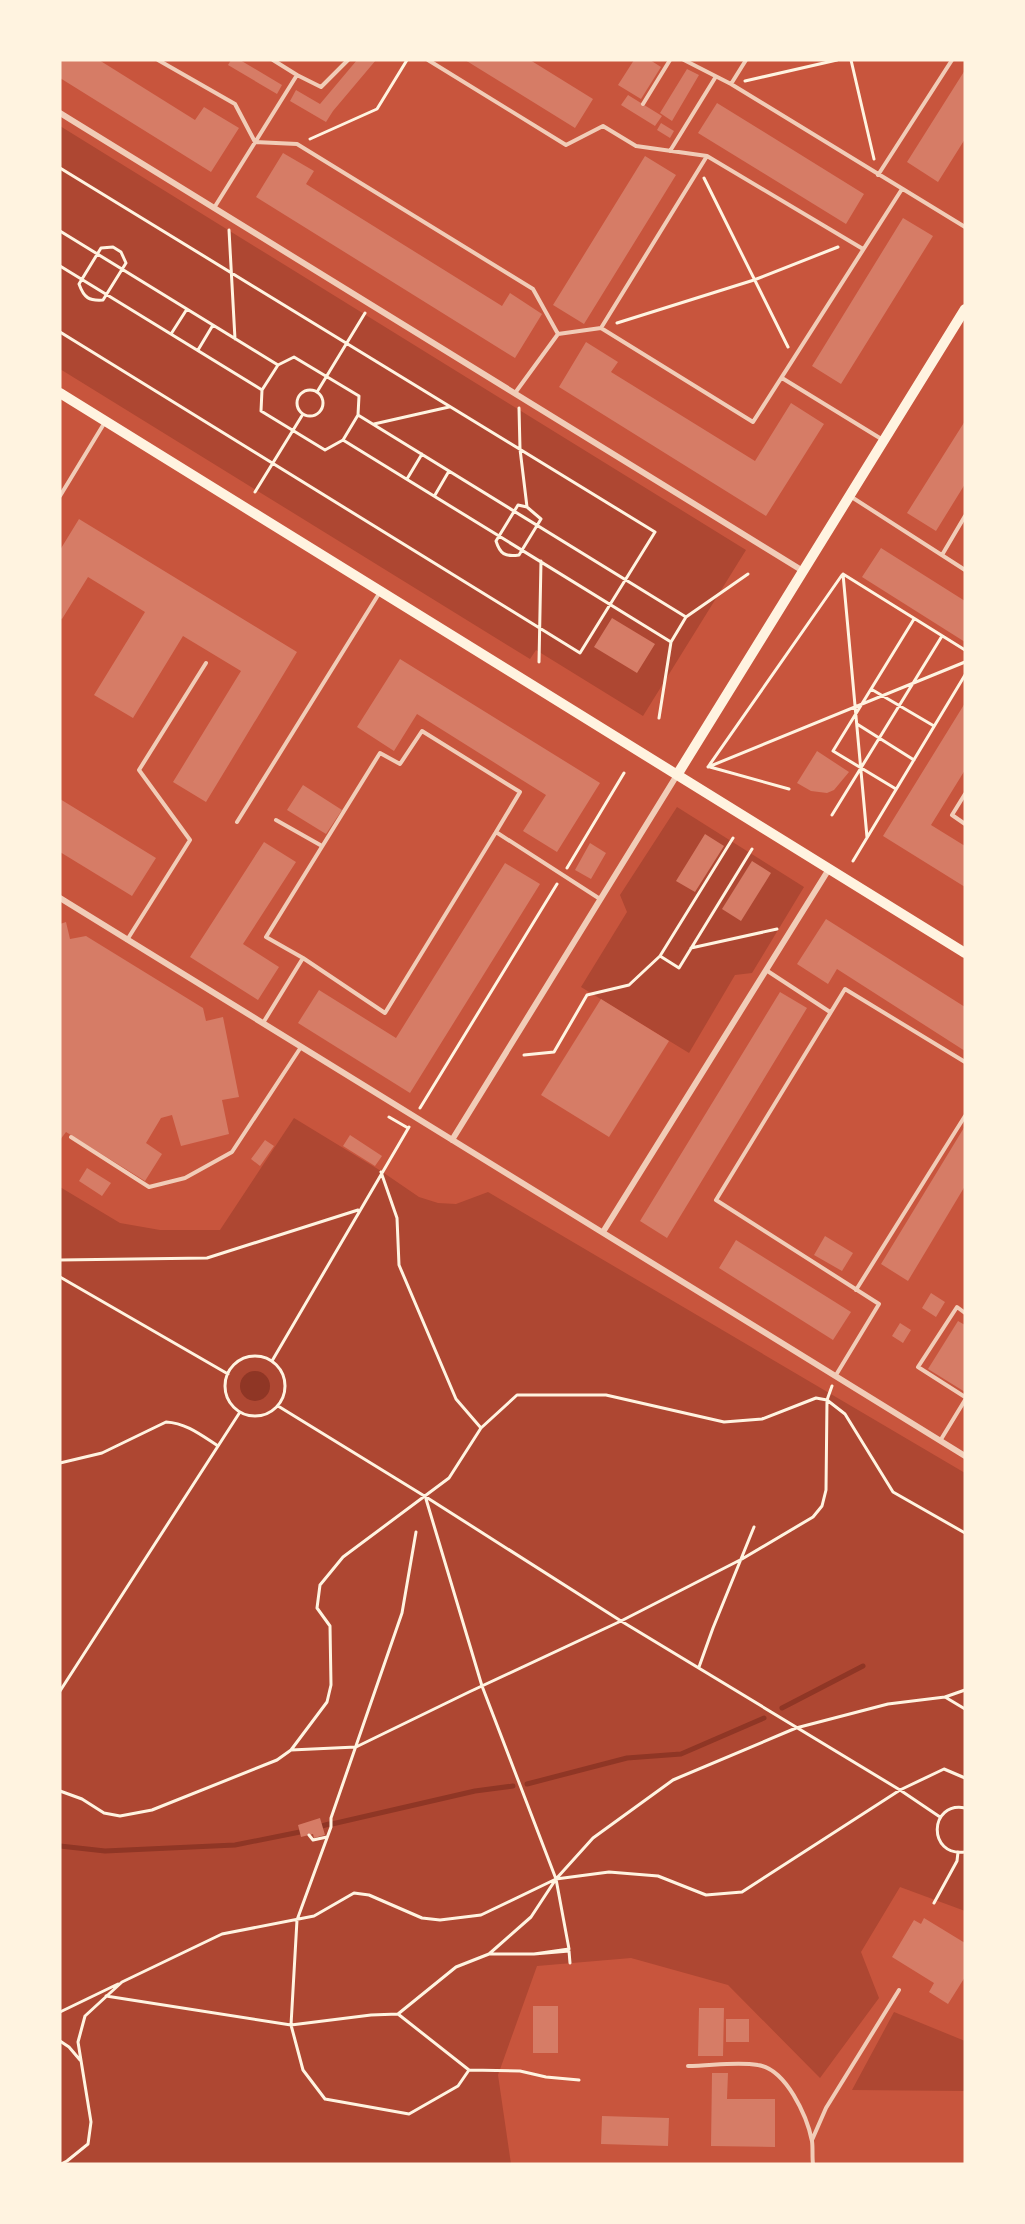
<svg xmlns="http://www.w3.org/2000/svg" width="1025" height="2224" font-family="'Sofia Sans Condensed',sans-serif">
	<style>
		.green { fill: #ae4732 }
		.water { fill: #8f3625 }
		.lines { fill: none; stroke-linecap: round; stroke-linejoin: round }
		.stream { stroke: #8f3625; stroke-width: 5 }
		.building { fill: #d67c66 }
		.path { stroke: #fff3e0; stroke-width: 3 }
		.service { stroke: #f1ccb7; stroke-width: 4 }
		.minor { stroke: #f1ccb7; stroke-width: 6 }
		.secondary { stroke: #fff3e0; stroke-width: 10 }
	</style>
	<rect width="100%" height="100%" fill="#c8553d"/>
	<!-- green -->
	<path class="green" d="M60,126L746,550L643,716L536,650L530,659L60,369Z
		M677,807L804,887L752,973L735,975L689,1053L581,987L627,912L620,895Z
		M294,1118L381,1171L419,1197L438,1203L456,1204L488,1192L965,1473V1911L900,1887L861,1952L879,1998L820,2078L728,1985L631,1958L537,1966L498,2075L511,2164H60V1187L120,1223L160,1230H220Z
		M894,2012L965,2041V2091L852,2090Z"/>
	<!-- water -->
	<path class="water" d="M240 1386a15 15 0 1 1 30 0a15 15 0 1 1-30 0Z"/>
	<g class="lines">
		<!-- stream -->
		<path class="stream" d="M782,1708L863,1666
			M527,1784L627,1758L681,1754L764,1718
			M332,1824L475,1791L513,1786
			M322,1826L329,1824
			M60,1846L105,1851L235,1845L300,1832"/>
	</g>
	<!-- building -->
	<path class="building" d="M60,60H99L195,120L204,107L239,128L211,172L60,78Z
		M231,60H240L282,85L277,94L228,65Z
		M357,60H376L333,111L326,122L290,101L296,90L320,104Z
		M465,60H530L593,99L575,128Z
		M634,60H650L661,67L641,99L618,85Z
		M687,69L699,75L672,121L660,113Z
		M965,70V139L938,182L907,162Z
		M628,95L662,116L655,126L621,105Z
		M717,103L864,194L846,224L698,133Z
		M661,123L674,131L670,138L657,130Z
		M283,153L314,171L306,184L502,306L510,293L542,314L515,358L256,197Z
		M645,156L676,175L584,324L553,305Z
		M903,218L933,236L841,384L812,366Z
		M586,342L618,362L611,372L755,461L791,403L824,424L766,516L559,387Z
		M965,421V484L936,531L907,513Z
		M79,519L297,652L206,802L173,782L241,671L183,636L133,718L94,695L145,612L88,577L62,619L60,618V550Z
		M881,548L965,601V642L862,577Z
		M612,618L655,644L637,673L594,647Z
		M400,659L600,783L557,852L523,831L546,795L417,714L394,751L357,727Z
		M965,703V770L931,825L965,846V887L883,836Z
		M817,751L849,772L834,790L827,793L811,791L797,783Z
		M303,785L342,810L326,834L287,810Z
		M60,799L156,858L132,896L60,852Z
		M705,834L724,846L695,892L676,881Z
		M264,842L296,862L243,944L279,967L258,1000L190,957Z
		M590,843L606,853L591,879L575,870Z
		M752,861L771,873L741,921L722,909Z
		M505,863L540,884L410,1093L298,1023L319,990L396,1038Z
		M826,919L965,1007V1051L837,969L828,984L797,964Z
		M66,922L70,939L86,936L203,1008L206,1021L223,1017L239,1097L222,1100L229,1134L181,1146L172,1115L161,1118L146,1143L162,1154L145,1181L66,1132L60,1140V924Z
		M780,992L807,1008L667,1238L640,1221Z
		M601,999L669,1041L609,1137L541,1095Z
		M965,1126V1186L908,1281L881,1264Z
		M350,1135L382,1156L375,1166L343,1146Z
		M265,1140L274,1146L260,1166L251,1159Z
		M87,1168L111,1183L102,1196L79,1181Z
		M825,1236L853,1253L842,1271L814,1255Z
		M736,1240L851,1312L833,1340L719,1268Z
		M931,1293L945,1302L936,1317L922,1308Z
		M958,1321L965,1325V1392L928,1369Z
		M900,1323L911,1330L903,1343L892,1336Z
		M320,1818L325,1835L314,1838L313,1834L301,1837L298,1825Z
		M924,1918L965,1943V1977L948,2004L929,1992L934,1983L892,1957L914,1920L921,1924Z
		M533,2006H558V2053H533Z
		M699,2008H724L723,2056H698Z
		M726,2019H749V2042H726Z
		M712,2073H728L727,2099H775V2147L711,2146Z
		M602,2116L669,2118L668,2146L601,2144Z"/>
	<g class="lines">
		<!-- path -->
		<path class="path" d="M851,60L874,159
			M745,81L837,60
			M310,139L377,109L407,60
			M60,168L655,532L580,653L60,332
			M704,178L788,347
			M229,230L235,339
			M60,231L278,365L294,357L359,396L358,415L686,617
			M113,247L121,252L126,263L103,300C89,301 84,298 79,284L101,248Z
			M60,266L262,390L261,411L325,450L343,440L671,642
			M617,323L754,280L838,247
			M171,334L187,309
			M198,350L213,325
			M262,390L278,365
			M297 403a13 13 0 1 1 26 0a13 13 0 1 1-26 0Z
			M317,392L365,313
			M519,408L520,449L527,507
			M374,424L449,407
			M343,440L358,415
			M407,479L422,454
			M255,492L303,414
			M435,495L449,471
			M518,505L527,507L541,519L519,555C505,557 500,554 496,541Z
			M843,574L867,837
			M843,574L965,650
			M539,662L541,561
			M871,689L934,726
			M659,718L671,642L686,617L748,574
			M857,724L914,760
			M708,767L965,662
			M708,767L842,575
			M710,767L789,789
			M896,789L833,751L914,619
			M832,815L942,636
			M733,838L660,956L679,968L752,849
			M853,861L965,675
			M567,868L624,773
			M691,948L777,929
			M524,1055L554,1052L587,995L629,985L660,956
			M420,1108L557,884
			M389,1117L408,1128
			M381,1172L397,1218L399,1265L456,1399L481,1428
			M60,1260L207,1258L358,1210
			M60,1277L228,1374
			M225 1386a30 30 0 1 1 60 0a30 30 0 1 1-60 0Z
			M272,1361L409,1127
			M278,1406L426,1497L621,1621L900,1790L940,1817
			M60,1463L102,1453L166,1422C186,1423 201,1435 218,1446
			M426,1499L482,1686L556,1879L569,1949L534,1954L569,1951L570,1963
			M416,1532L402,1613L331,1818V1827L297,1920L291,2025L303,2070L325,2099L409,2114L458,2086L469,2070
			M699,1667L713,1628L754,1527
			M60,1691L240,1412
			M945,1697L965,1690
			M291,1750L356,1747L469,1692L621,1621L742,1559L813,1517L822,1506L826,1490L827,1400L832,1386
			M60,1791L82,1799L104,1813L120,1816L152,1810L277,1760L291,1750L327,1702L331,1685L330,1626L317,1608L320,1585L343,1557L449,1478L481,1428L517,1395H606L724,1422L762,1419L816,1398L827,1400L845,1414L893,1492L965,1533
			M965,1808C929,1801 927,1857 965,1852
			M309,1835L313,1840L327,1837
			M934,1903L957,1861L958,1852
			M489,1954H534
			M106,1996L291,2025L371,2015L398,2014L456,1967L489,1954L531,1917L556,1879L593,1838L673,1780L796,1728L888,1704L945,1697L965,1709
			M60,2012L118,1984
			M398,2014L469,2070L520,2071L546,2077L579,2080
			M60,2041L69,2047L80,2060
			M61,2164L67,2161L88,2144L91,2122L78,2042L85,2016L122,1982L222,1934L314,1916L354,1893L369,1895L422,1918L440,1920L481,1915L556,1879L609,1872L658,1876L706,1895L742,1892L900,1790L944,1769L965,1778"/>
		<!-- service -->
		<path class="service" d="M158,60L235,104L255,142L297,144L533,289L558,334L601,328L753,422L902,189
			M273,60L297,75
			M428,60L566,145L603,126L636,146L707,156L863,249
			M684,60L731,84L965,227
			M731,84L746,60
			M643,104L670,60
			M670,151L715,78
			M878,175L952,60
			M214,208L297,75L321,87L348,60
			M601,328L707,156
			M782,378L883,440
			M515,393L558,334
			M60,496L105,422
			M850,496L965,570
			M942,555L965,516
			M965,794L952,815L965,824
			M276,820L322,846
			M237,822L380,592
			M127,940L190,840L139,770L206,663
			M303,958L385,1013L496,832L600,899
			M766,970L830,1012
			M263,1023L303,958L266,937L380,753L400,764L422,731L520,792L496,832
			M71,1137L149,1187L185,1178L232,1152L301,1047
			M856,1290L965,1116
			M965,1313L957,1307L918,1367L965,1397
			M836,1375L879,1304L716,1200L845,989L965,1062
			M940,1441L965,1400
			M688,2066C711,2066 736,2061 758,2065C786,2069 807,2116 812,2141C813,2148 812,2157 813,2164
			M812,2140L826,2108L899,1990"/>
		<!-- minor -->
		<path class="minor" d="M60,113L803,571
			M60,898L965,1456
			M452,1140L677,775
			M603,1232L829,869"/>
		<!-- secondary -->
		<path class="secondary" d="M60,393L965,953
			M677,775L965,309"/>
	</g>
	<!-- border -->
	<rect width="1025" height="2224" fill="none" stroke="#fff3e0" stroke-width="123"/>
</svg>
